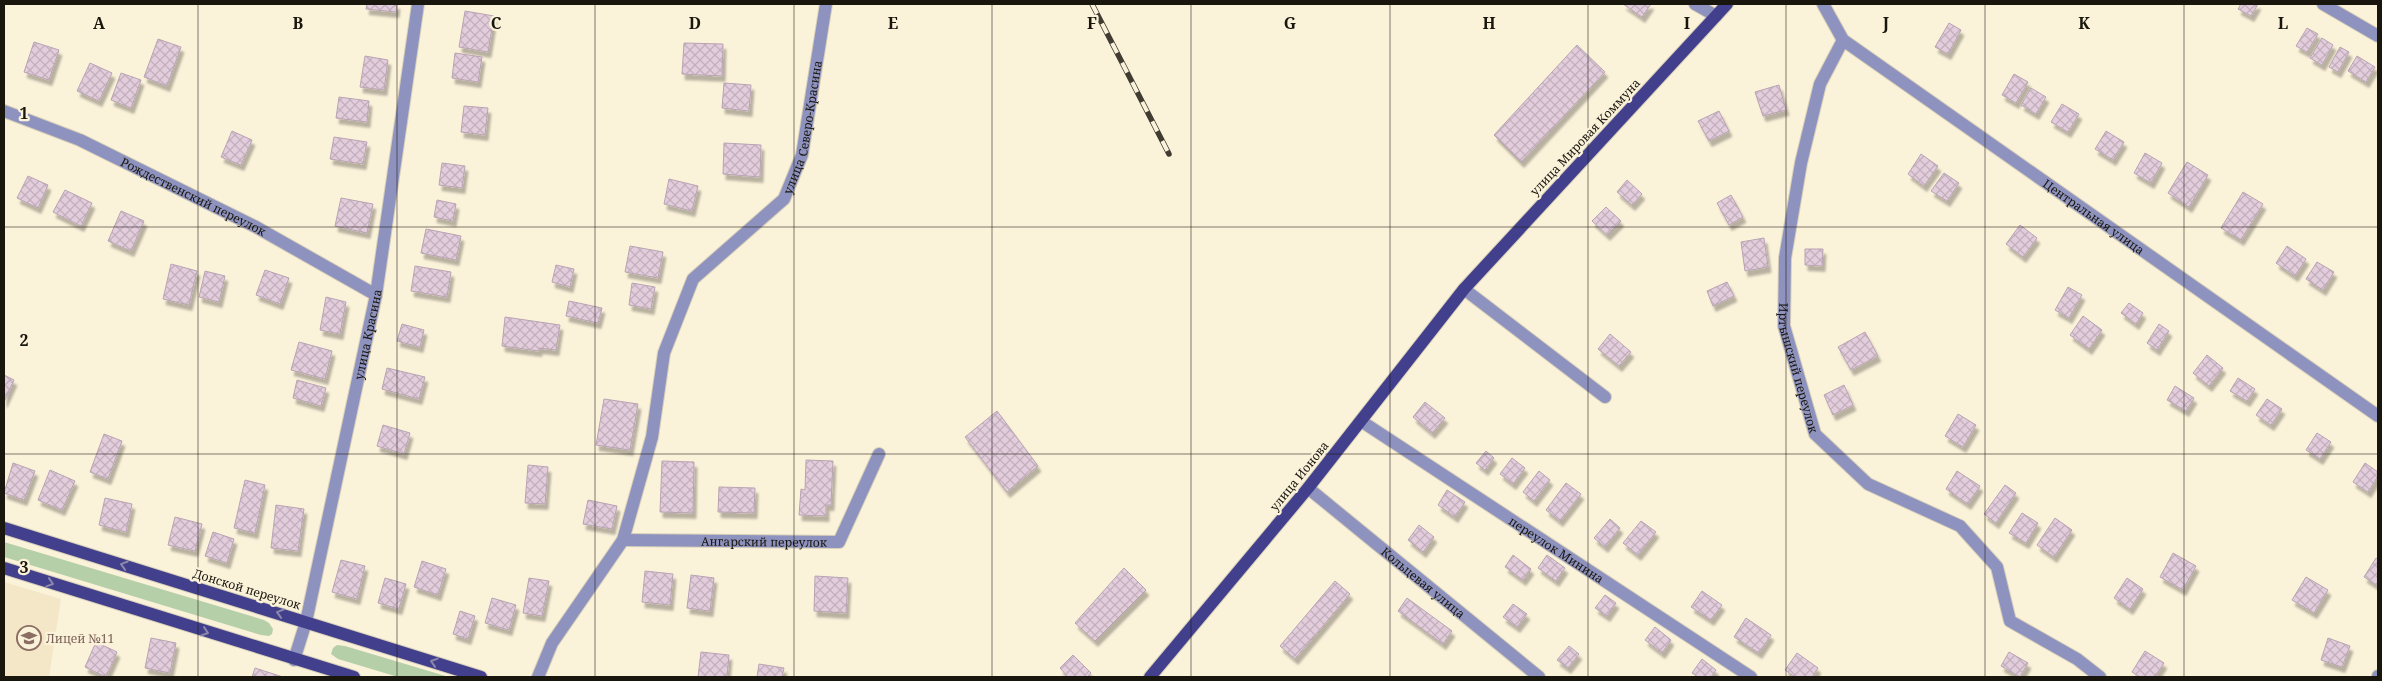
<svg xmlns="http://www.w3.org/2000/svg" width="2382" height="681" font-family="'Noto Serif',serif">
	<style>
		.built { fill: #f3e7c8 }
		.green { fill: #b5cfa9 }
		.building { fill: url(#building-cross-hatch); stroke: #b8a3b2; filter: url(#shadow) }
		.lines { fill: none; stroke-linecap: round; stroke-linejoin: round }
		.minor-casing { stroke: #d7cfb9; stroke-width: 14 }
		.major-casing { stroke: #d7cfb9; stroke-width: 14 }
		.minor { stroke: #8e92be; stroke-width: 12 }
		.major { stroke: #42408c; stroke-width: 12 }
		.rail-casing { stroke: #403c31; stroke-width: 5.5 }
		.rail { stroke: #fbf2da; stroke-width: 4; stroke-dasharray: 11; stroke-linecap: butt }
		.oneway { stroke: #8c87ab }
		.grid { fill: none; stroke: #19160e; stroke-width: 1; stroke-opacity: 0.55 }
		.labels { text-anchor: middle; dominant-baseline: central; stroke-width: 4.5; stroke-linejoin: round; paint-order: stroke }
		.street-label { font-size: 12px; fill: #19160e; stroke: #fbf2da }
		.education-label { font-size: 12px; fill: #785e54; stroke: #fbf2da; text-anchor: start }
		.grid-label { font-size: 16px; text-anchor: middle; font-weight: bold; fill: #19160e; stroke: #fbf2da; stroke-width: 4.5; stroke-linejoin: round; paint-order: stroke }
	</style>
	<defs>
		<pattern id="building-cross-hatch" width="8" height="8" patternUnits="userSpaceOnUse" patternTransform="scale(1.25)"><rect width="8" height="8" fill="#e3cddd"/><path d="M0 0l8 8M0 8l8-8" fill="none" stroke="#c2afbc"/></pattern>
		<filter id="shadow"><feDropShadow dx="3" dy="5.5" stdDeviation="1" flood-color="#0004"/></filter>
	</defs>
	<rect width="100%" height="100%" fill="#fbf2da"/>
	<!-- built -->
	<path class="built" d="M4,582L61,599L49,677H4Z"/>
	<!-- green -->
	<path class="green" d="M4,542L264,620L269,623L273,629L272,634L269,636L261,635L4,557Z
		M337,645L345,646L449,677H398L338,659L331,654L333,648Z"/>
	<!-- building -->
	<path class="building" d="M367,4H397L396,12L366,9Z
		M1623,4H1651L1642,17Z
		M2241,4H2258L2251,16L2238,9Z
		M465,11L494,16L488,52L459,47Z
		M1949,23L1961,30L1948,54L1935,47Z
		M2307,28L2318,34L2307,52L2296,46Z
		M2322,38L2333,45L2322,65L2310,58Z
		M158,39L181,47L167,86L144,77Z
		M34,42L59,50L49,80L24,72Z
		M684,43L723,44L722,76L682,74Z
		M1577,45L1605,72L1521,162L1494,135Z
		M2340,47L2349,52L2338,72L2329,67Z
		M455,53L482,57L478,82L452,78Z
		M365,56L388,60L384,90L360,87Z
		M2357,56L2375,67L2366,82L2348,71Z
		M90,63L112,73L99,101L77,91Z
		M121,73L141,80L131,108L111,100Z
		M2014,74L2028,82L2016,103L2002,95Z
		M724,83L751,85L749,111L722,108Z
		M1779,85L1786,110L1763,116L1755,92Z
		M2031,88L2046,97L2036,114L2021,105Z
		M339,97L369,101L367,122L336,118Z
		M2062,104L2079,114L2068,132L2051,122Z
		M464,106L488,108L485,135L461,132Z
		M1719,111L1729,131L1709,141L1698,121Z
		M232,131L252,140L241,165L221,157Z
		M2106,131L2124,142L2113,160L2095,149Z
		M334,137L367,142L363,164L330,159Z
		M724,143L761,145L760,177L723,174Z
		M2145,153L2162,163L2151,183L2134,173Z
		M1921,154L1938,166L1924,186L1908,174Z
		M2187,162L2208,175L2189,207L2168,193Z
		M442,163L465,166L462,188L439,185Z
		M1944,173L1959,183L1947,201L1931,191Z
		M28,176L48,185L38,208L17,198Z
		M669,179L698,186L692,211L664,204Z
		M1627,180L1642,194L1632,205L1617,192Z
		M65,190L92,203L81,226L53,212Z
		M2243,192L2263,204L2241,240L2221,228Z
		M1731,195L1743,217L1729,225L1717,203Z
		M341,198L373,204L367,233L335,226Z
		M437,200L456,204L453,221L434,217Z
		M1606,207L1621,221L1607,235L1592,221Z
		M121,211L144,221L131,251L108,241Z
		M2020,225L2037,238L2023,257L2006,244Z
		M426,229L461,236L456,260L421,253Z
		M1764,238L1768,267L1745,271L1741,242Z
		M630,246L663,252L658,278L625,272Z
		M2287,246L2306,259L2295,276L2276,263Z
		M1805,249H1823L1822,266L1805,265Z
		M2317,262L2334,272L2323,290L2306,279Z
		M171,264L197,271L189,305L163,299Z
		M556,265L574,269L570,287L552,282Z
		M415,266L451,272L447,297L411,291Z
		M265,270L289,278L280,304L256,295Z
		M205,271L225,276L219,302L199,297Z
		M1727,282L1734,296L1713,306L1707,291Z
		M632,283L655,287L651,309L629,305Z
		M2068,287L2082,295L2069,318L2055,310Z
		M326,297L346,302L340,334L320,330Z
		M569,301L602,308L598,323L566,316Z
		M2129,303L2143,313L2136,324L2121,313Z
		M2083,316L2102,330L2089,349L2070,335Z
		M505,317L560,325L556,350L539,348V351L502,346Z
		M402,324L424,330L420,347L397,341Z
		M2159,324L2169,331L2157,350L2147,343Z
		M1865,332L1878,356L1851,370L1838,347Z
		M1610,334L1631,352L1619,366L1598,349Z
		M299,342L332,351L325,379L291,370Z
		M2207,355L2223,368L2209,386L2193,373Z
		M387,368L425,377L419,399L382,389Z
		M4,375L14,380L4,402Z
		M2238,378L2255,389L2247,401L2230,391Z
		M297,380L326,388L321,406L293,398Z
		M1844,385L1853,405L1833,415L1824,395Z
		M2175,386L2194,398L2186,411L2167,400Z
		M604,399L638,404L630,450L596,445Z
		M2267,399L2282,409L2271,425L2256,415Z
		M1425,402L1445,418L1432,433L1413,417Z
		M997,411L1038,466L1007,492L965,437Z
		M1958,414L1976,425L1963,447L1945,436Z
		M383,425L410,433L404,454L377,446Z
		M2317,433L2331,442L2320,459L2306,450Z
		M104,434L122,441L108,479L90,472Z
		M1486,451L1494,458L1485,470L1476,463Z
		M1512,458L1525,468L1513,484L1500,474Z
		M806,460L833,461L831,505H826V516L799,515L801,489L805,490Z
		M662,461L694,462L693,513L660,512Z
		M13,463L35,471L24,500L4,493Z
		M2365,463L2378,472V476L2368,492L2353,482Z
		M528,465L548,467L545,504L525,503Z
		M50,470L75,481L62,510L38,500Z
		M1539,471L1550,480L1534,501L1523,492Z
		M1957,471L1980,486L1968,504L1946,489Z
		M245,480L265,485L255,533L234,528Z
		M1566,483L1581,494L1560,521L1546,510Z
		M2005,485L2016,493L1996,523L1984,514Z
		M719,487L755,488L754,513L718,512Z
		M1447,490L1465,502L1455,517L1438,505Z
		M105,498L132,504L126,532L99,525Z
		M588,500L617,506L612,529L583,524Z
		M276,505L304,509L298,551L271,548Z
		M2022,513L2038,523L2026,543L2009,533Z
		M175,517L202,524L195,551L168,545Z
		M2055,518L2072,530L2054,557L2037,545Z
		M1610,519L1620,528L1605,547L1594,538Z
		M1641,521L1656,532L1638,555L1623,543Z
		M1419,525L1434,537L1423,552L1408,540Z
		M213,532L234,539L227,563L205,556Z
		M2173,553L2196,566L2183,590L2160,577Z
		M1513,555L1531,569L1523,580L1505,567Z
		M1547,555L1565,568L1556,581L1538,568Z
		M2376,558L2378,559V586L2364,577Z
		M341,560L365,566L357,599L332,592Z
		M422,561L446,569L438,595L414,587Z
		M1124,568L1146,590L1095,641L1075,623Z
		M645,571L673,574L670,605L642,602Z
		M691,575L714,578L710,611L687,608Z
		M815,576L848,578L846,613L814,611Z
		M2306,577L2328,590L2314,613L2292,600Z
		M385,578L406,584L399,609L378,603Z
		M529,578L549,581L542,616L523,613Z
		M2127,578L2143,589L2130,609L2114,598Z
		M1335,581L1350,594L1295,659L1280,646Z
		M1702,591L1722,605L1711,620L1691,607Z
		M1605,595L1616,603L1607,616L1595,608Z
		M492,598L516,605L509,630L485,623Z
		M1407,598L1452,631L1443,644L1398,611Z
		M1513,604L1527,614L1517,627L1503,617Z
		M460,611L475,616L468,639L453,634Z
		M1746,618L1771,635L1759,653L1734,637Z
		M1655,627L1671,640L1662,653L1645,640Z
		M151,638L176,643L170,673L145,668Z
		M2328,638L2350,646L2342,667L2321,660Z
		M96,642L117,652L106,677L85,667Z
		M1569,646L1579,654L1568,668L1557,660Z
		M2145,651L2164,663L2155,677H2140L2132,672Z
		M701,652L729,655L727,677H698Z
		M2009,652L2028,663L2020,677L2001,666Z
		M1797,653L1818,668L1812,677H1795L1785,670Z
		M1073,655L1091,673L1087,677H1068L1060,668Z
		M1702,659L1716,670L1711,677H1698L1692,673Z
		M759,664L784,668L782,677H757Z
		M255,668L283,677H252Z"/>
	<g class="lines">
		<defs>
			<g id="minor">
				<path d="M1695,4L1716,16"/>
				<path id="s1" d="M1823,4L1843,40L2378,416"/>
				<path d="M2323,4L2378,36"/>
				<path id="s2" d="M1843,40L1820,84L1801,163L1785,258L1784,326L1815,434L1868,484L1960,526L1997,567L2010,621L2077,659L2100,677"/>
				<path id="s3" d="M4,111L80,140L256,227L376,295"/>
				<path d="M1464,289L1605,397"/>
				<path id="s4" d="M1361,421L1751,677"/>
				<path id="s5" d="M1308,488L1539,677"/>
				<path id="s6" d="M623,540L839,542L879,454"/>
				<path id="s7" d="M294,660L306,622L376,295L418,4"/>
				<path id="s8" d="M538,677L552,643L623,540L652,437L664,353L693,279L784,199L802,155L826,4"/>
				<path d="M2378,677V676"/>
			</g>
			<path id="major" d="M4,528L481,677
				M4,568L354,677
				M1150,677L1308,488L1464,289L1727,4"/>
		</defs>
		<!-- minor casing -->
		<use href="#minor" class="minor-casing"/>
		<!-- major casing -->
		<use href="#major" class="major-casing"/>
		<!-- minor -->
		<use href="#minor" class="minor"/>
		<!-- major -->
		<use href="#major" class="major"/>
		<defs>
			<path id="rail" d="M1092,4L1169,154"/>
		</defs>
		<!-- rail casing -->
		<use href="#rail" class="rail-casing"/>
		<!-- rail -->
		<use href="#rail" class="rail"/>
	</g>
	<!-- one-way arrows -->
	<defs><path id="oneway-chevron" d="M-2-3.5L2.5 0L-2 3.5" fill="none" stroke-width="1.6" stroke-linecap="round" stroke-linejoin="round" transform="scale(1.25)"/></defs>
	<g class="oneway">
		<use href="#oneway-chevron" transform="translate(124 565) rotate(-163)"/>
		<use href="#oneway-chevron" transform="translate(50 583) rotate(18)"/>
		<use href="#oneway-chevron" transform="translate(280 613) rotate(-163)"/>
		<use href="#oneway-chevron" transform="translate(205 632) rotate(18)"/>
		<use href="#oneway-chevron" transform="translate(434 662) rotate(-162)"/>
	</g>
	<!-- grid -->
	<path class="grid" d="M198,4V677M397,4V677M595,4V677M794,4V677M992,4V677M1191,4V677M1390,4V677M1588,4V677M1786,4V677M1985,4V677M2184,4V677M4,227H2378M4,454H2378"/>
	<!-- icons -->
	<defs>
		<symbol id="school-ring" viewBox="-11 -11 22 22"><circle r="9.5" fill="#fbf2da" stroke="#8d6e63" stroke-width="1.5"/><path d="M0-5L7-2L0 1L-7-2ZM-4 1L0 2.5L4 1V4Q0 6-4 4Z" fill="#8d6e63"/></symbol>
	</defs>
	<g fill-rule="evenodd">
		<use href="#school-ring" x="15" y="624" width="28" height="28"/>
	</g>
	<g class="labels">
		<!-- street labels -->
		<g class="street-label">
			<text stroke="none"><textPath href="#s8" startOffset="629">улица Северо-Красина</textPath></text>
			<text transform="translate(1585 137) rotate(-47)">улица Мировая Коммуна</text>
			<text stroke="none"><textPath href="#s3" startOffset="208">Рождественский переулок</textPath></text>
			<text stroke="none"><textPath href="#s1" startOffset="348">Центральная улица</textPath></text>
			<text stroke="none"><textPath href="#s7" startOffset="334">улица Красина</textPath></text>
			<text stroke="none"><textPath href="#s2" startOffset="339">Иртышский переулок</textPath></text>
			<text transform="translate(1299 476) rotate(-51)">улица Ионова</text>
			<text stroke="none"><textPath href="#s6" startOffset="141">Ангарский переулок</textPath></text>
			<text stroke="none"><textPath href="#s4" startOffset="234">переулок Минина</textPath></text>
			<text stroke="none"><textPath href="#s5" startOffset="149">Кольцевая улица</textPath></text>
			<text transform="translate(247 589) rotate(17)">Донской переулок</text>
		</g>
		<!-- education labels -->
		<g class="education-label">
			<text x="46" y="638">Лицей №11</text>
		</g>
	</g>
	<g class="grid-label">
		<text x="99" y="29">A</text>
		<text x="298" y="29">B</text>
		<text x="496" y="29">C</text>
		<text x="695" y="29">D</text>
		<text x="893" y="29">E</text>
		<text x="1092" y="29">F</text>
		<text x="1290" y="29">G</text>
		<text x="1489" y="29">H</text>
		<text x="1687" y="29">I</text>
		<text x="1886" y="29">J</text>
		<text x="2084" y="29">K</text>
		<text x="2283" y="29">L</text>
		<text x="24" y="119">1</text>
		<text x="24" y="346">2</text>
		<text x="24" y="573">3</text>
	</g>
	<!-- border -->
	<rect width="2382" height="681" fill="none" stroke="#19160e" stroke-width="10"/>
</svg>
